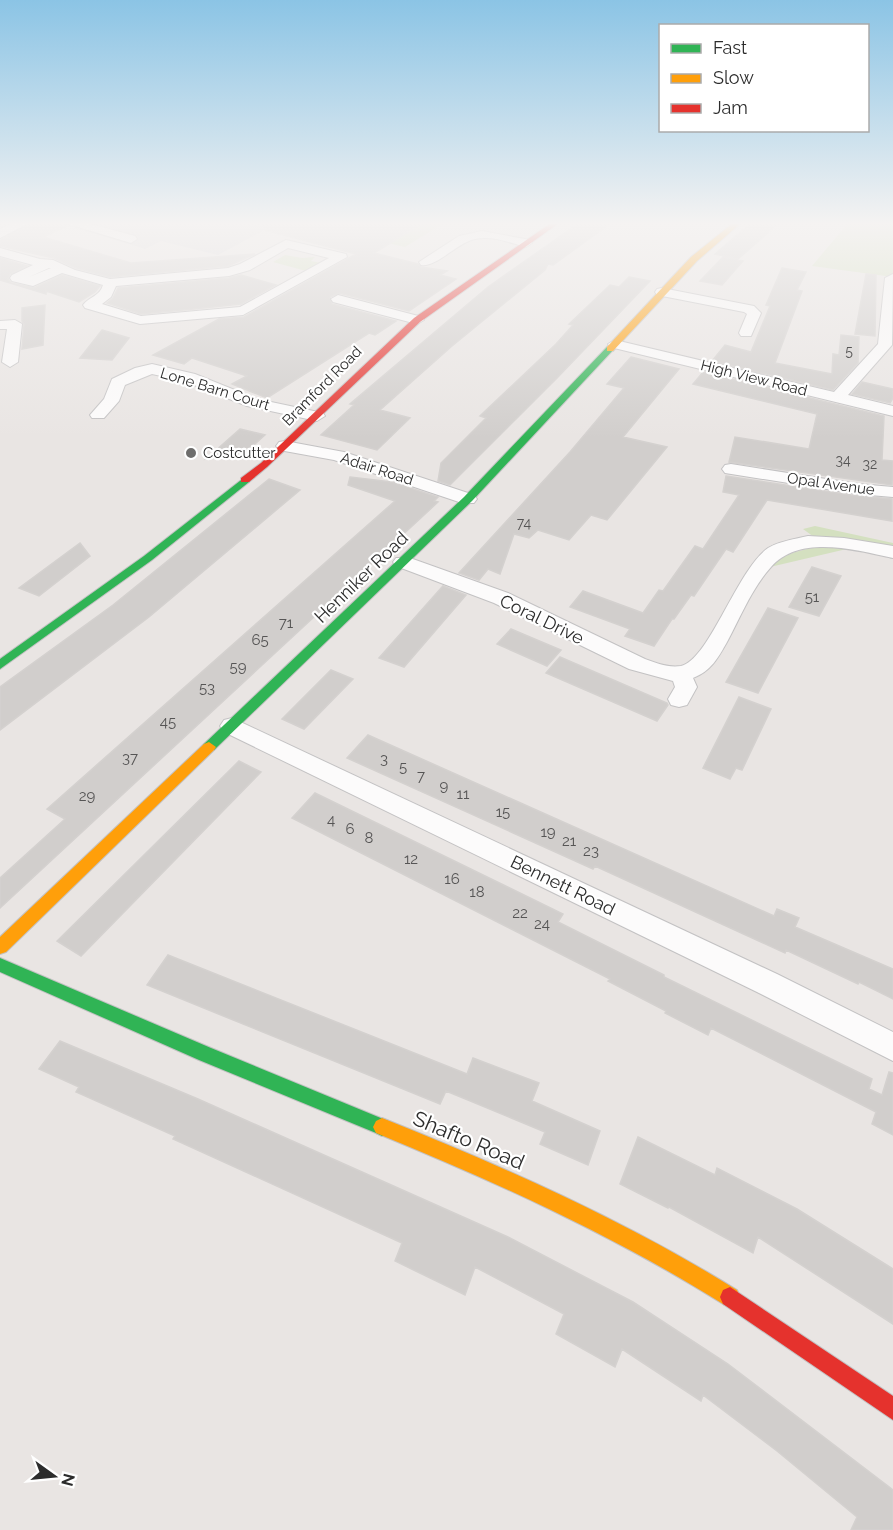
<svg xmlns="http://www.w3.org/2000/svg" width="893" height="1530" font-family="Raleway,sans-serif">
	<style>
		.industrial { fill: #d9d7d9 }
		.green { fill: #d4e0c0 }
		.building { fill: #d1cecc; stroke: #d4d1cf; stroke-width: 1.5 }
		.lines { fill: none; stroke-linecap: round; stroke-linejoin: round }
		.street-casing { stroke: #c3c2c3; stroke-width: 2 }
		.fast-casing { stroke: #c3c2c3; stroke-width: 2 }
		.slow-casing { stroke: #c3c2c3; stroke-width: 2 }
		.jam-casing { stroke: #c3c2c3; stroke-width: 2 }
		.street { fill: #fcfbfb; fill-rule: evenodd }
		.fast { fill: #30b455; fill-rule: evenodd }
		.slow { fill: #ff9f0a; fill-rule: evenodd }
		.jam { fill: #e5322d; fill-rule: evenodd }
		.poi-dot { fill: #6e6d6c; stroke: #fff; stroke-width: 2 }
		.labels { text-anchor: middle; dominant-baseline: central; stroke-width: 4.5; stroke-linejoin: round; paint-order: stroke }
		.far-number-label { font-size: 14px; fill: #565555 }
		.far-street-label { font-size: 15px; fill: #2c2c2c; stroke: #fff }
		.far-poi-label { font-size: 15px; fill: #2c2c2c; stroke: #fff; text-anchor: start }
		.number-label { font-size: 15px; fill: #565555 }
		.street-label { font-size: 18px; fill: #2c2c2c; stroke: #fff }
		.near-street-label { font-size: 21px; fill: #2c2c2c; stroke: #fff }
	</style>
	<rect width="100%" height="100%" fill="#e9e5e3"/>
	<!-- industrial -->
	<path class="industrial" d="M59,223H277L218,255L161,241L145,249Z"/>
	<!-- green -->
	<path class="green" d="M414,223H444L405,247L383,242Z
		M848,223H893V277L812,266Z
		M285,255L302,258L315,257L311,261L321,263L306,271L273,262Z
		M815,526L893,543V548L814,537L803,529Z
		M833,546L851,548L770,567C788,550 809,548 833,546Z"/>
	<!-- building -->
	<path class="building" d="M31,223H63L68,226L43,237L131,263L255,254L228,266L110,277L76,268L54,258L0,246V240Z
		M264,223H423L374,253L418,264L421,267L447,271L440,275L456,279L409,311L339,293L330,297L332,304L396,321L375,335L369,333L267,398L232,384L247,376L192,358L184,364L153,355L219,319L244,317L356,254L264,230Z
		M579,223H611L553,265L548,264L545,270L452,346L380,410L410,418L377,450L321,435L354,405L350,404L488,287Z
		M751,223H779L738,259L715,254Z
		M723,257L743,261L722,285L700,281Z
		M0,258L27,266L10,274L8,279L11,283L34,288L62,275L100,286L95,292L79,302L46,291V294L0,280Z
		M782,268L806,272L797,290L802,291L775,363L832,374L833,354L839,355L841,335L859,337L858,363L833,390L712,361L725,345L751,352L770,306L766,305Z
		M866,274L876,275L875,336L855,334Z
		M241,275L276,285L241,304L194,309L141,314L107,303L113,298L118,288L229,278Z
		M629,277L650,281L558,377L450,485L438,481L441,463L486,418L480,416L556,344L573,325L569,324L610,285L619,287Z
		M45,305L43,345L22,349L24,324L22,321V308Z
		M102,330L129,338L112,360L80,358Z
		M631,357L679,369L623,437L667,447L607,520L591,515L569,540L538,530L529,538L514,534L500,574L488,569L479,580L459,573L570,452L624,388L607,384Z
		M703,372L884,416L882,460L893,461L892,485L729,462L735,437L809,449L817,414L693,384Z
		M862,382L893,389V398L890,403L852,394Z
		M240,429L265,435L246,452L206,459Z
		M726,476L858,496L892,499V521L767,500L733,552L726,549L694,596L691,595L674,619H672L654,646L625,636L630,629L570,607L583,591L643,613L659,590L663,591L695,546L703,549L739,495L723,492Z
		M350,477L392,482L438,497L434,501L438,502L0,908V878L65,819L47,809L395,501L348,485Z
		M269,479L300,490L149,617L0,730V687L113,605Z
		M80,543L90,556L39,596L19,588Z
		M812,567L841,576L819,616L789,607Z
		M443,586L466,595L404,667L379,658Z
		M768,608L798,618L758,693L726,682Z
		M511,629L537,640L561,650L547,666L497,644Z
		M560,657L667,703L668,705L657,721L546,673Z
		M331,670L353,679L304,729L282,719Z
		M739,697L771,709L742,770L736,768L730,779L703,768Z
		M368,735L774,916L777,909L799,918L795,927L893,969V999L859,982L858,984L786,950L785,953L595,866L593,869L347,758Z
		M239,761L261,772L81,956L57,941Z
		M315,793L563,914L558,922L664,975V977L872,1079L869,1089L882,1095L889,1072L893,1073V1135L872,1124L876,1112L711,1028L708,1035L665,1013L666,1011L608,981L610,979L292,818Z
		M168,955L467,1074L473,1058L539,1083L532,1101L600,1131L588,1165L540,1144L545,1132L468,1100L446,1091L440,1104L147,985Z
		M60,1041L198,1099L508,1237L633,1302L728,1364L893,1490V1530H851L857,1517L777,1451L703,1395L701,1401L622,1349L615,1367L556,1334L564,1314L475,1267L465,1295L395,1261L402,1243L173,1139L175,1136L76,1092L79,1087L39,1069Z
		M638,1137L715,1175L717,1168L797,1209L893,1269V1324L758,1237L753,1253L669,1207L668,1208L620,1184Z"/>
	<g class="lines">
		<defs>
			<path id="street" d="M12,223H29L0,238V229Z
				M65,223H87L135,236L137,239L131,243Z
				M482,231L530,240L532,243L526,247C510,243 492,235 475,239C458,242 436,268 421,265L419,262L459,236Z
				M286,240L346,254L347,257L243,315L140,324L85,308L83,305C89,297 100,296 103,285L62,273L33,286L12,281L10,278L12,275L33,265L0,256V248L40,259L53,260L75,270L110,279L228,268L240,264ZM288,248L329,258L240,307L141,316L102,304L111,297L116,286L229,276L250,270ZM49,268H51L29,277Z
				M893,274L892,345L848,395L893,406V416L610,347L608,344L615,340L834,392L878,344L885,278Z
				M662,288L754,306L761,313L751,336H741L739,333L747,314L744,312L657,295L655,292L657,289Z
				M338,295L422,317L424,320L417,324L333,302L331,299Z
				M15,320L22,324L18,362L10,367L2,362L7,329H0V321Z
				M152,364L195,374L257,399L323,413L325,416L317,421L247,406L184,381L152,374L125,385L119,401L104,418H92L90,415L104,399L112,379L135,368Z
				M285,441L344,452L474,495L477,499L474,503H462L334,460L279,450L276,446L279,442Z
				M731,464L858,484L893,487V497L858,494L725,473L722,469L725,465Z
				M808,536L844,538L893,546V558C855,550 800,534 771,567C752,588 740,618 727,642C718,658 711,671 693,678L697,687L687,705L679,707L671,705L668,699L675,687L673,681L629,669L494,603L396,566L393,562L396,558H410L508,593L645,659C656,663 668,668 681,666C709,660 737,570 768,548C780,541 795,539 808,536Z
				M232,718L777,974L893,1032V1061L757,992L224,732L220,726L224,720Z"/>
			<path id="fast" d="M607,347L614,349L472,501L214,750H204L202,747L204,744L464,497Z
				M245,477L250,480L249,482L152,560L0,669V659L144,556Z
				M0,958L211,1048L388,1121L391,1127L388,1133L382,1136L376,1133L199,1060L0,972Z"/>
			<path id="slow" d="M733,223H741L697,261L613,351H607V347L691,257Z
				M209,742L216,747L214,750L6,952L0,954V937L204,744Z
				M382,1118C505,1167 624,1220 737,1290L740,1297L737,1304L730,1307L723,1304C613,1235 496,1182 376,1133L373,1127L376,1121Z"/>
			<path id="jam" d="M551,223H559L420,322L267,467L249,482H241V478L261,463L414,318Z
				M730,1287L893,1396V1420L723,1304L720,1297L723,1290Z"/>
		</defs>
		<!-- street casing -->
		<use href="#street" class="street-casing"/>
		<!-- fast casing -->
		<use href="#fast" class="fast-casing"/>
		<!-- slow casing -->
		<use href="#slow" class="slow-casing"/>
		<!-- jam casing -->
		<use href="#jam" class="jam-casing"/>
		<!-- street -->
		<use href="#street" class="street"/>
		<!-- fast -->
		<use href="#fast" class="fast"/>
		<!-- slow -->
		<use href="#slow" class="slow"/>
		<!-- jam -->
		<use href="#jam" class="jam"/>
	</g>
	<!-- sky -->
	<linearGradient id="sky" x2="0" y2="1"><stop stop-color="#8bc4e5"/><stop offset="0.51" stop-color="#f5f3f2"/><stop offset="1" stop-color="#f5f3f2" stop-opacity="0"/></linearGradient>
	<rect width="893" height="438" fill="url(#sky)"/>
	<!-- markers -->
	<circle class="poi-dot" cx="191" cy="453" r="6"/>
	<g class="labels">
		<!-- far-number labels -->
		<g class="far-number-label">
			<text x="849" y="351">5</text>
			<text x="843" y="460">34</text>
			<text x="870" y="464">32</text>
			<text x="524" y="523">74</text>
		</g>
		<!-- far-street labels -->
		<g class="far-street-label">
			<text transform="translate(754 378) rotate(14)">High View Road</text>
			<text transform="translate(322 386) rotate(-45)">Bramford Road</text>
			<text transform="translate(215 389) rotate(17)">Lone Barn Court</text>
			<text transform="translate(377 469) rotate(18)">Adair Road</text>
			<text transform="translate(831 484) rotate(8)">Opal Avenue</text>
		</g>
		<!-- far-poi labels -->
		<g class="far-poi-label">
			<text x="203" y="453">Costcutter</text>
		</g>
		<!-- number labels -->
		<g class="number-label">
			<text x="812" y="597">51</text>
			<text x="286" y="623">71</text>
			<text x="260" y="640">65</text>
			<text x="238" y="667">59</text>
			<text x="207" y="688">53</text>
			<text x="168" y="722">45</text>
			<text x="130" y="758">37</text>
			<text x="384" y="759">3</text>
			<text x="403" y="767">5</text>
			<text x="421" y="776">7</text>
			<text x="444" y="786">9</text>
			<text x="463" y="794">11</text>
			<text x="87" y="796">29</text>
			<text x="503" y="812">15</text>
			<text x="331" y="820">4</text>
			<text x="350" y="829">6</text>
			<text x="548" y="832">19</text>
			<text x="369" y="838">8</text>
			<text x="569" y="841">21</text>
			<text x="591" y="851">23</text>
			<text x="411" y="859">12</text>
			<text x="452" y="879">16</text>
			<text x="477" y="892">18</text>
			<text x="520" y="913">22</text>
			<text x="542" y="924">24</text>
		</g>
		<!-- street labels -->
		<g class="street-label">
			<text transform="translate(361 577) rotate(-44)">Henniker Road</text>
			<text transform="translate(542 619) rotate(26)">Coral Drive</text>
			<text transform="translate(563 885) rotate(26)">Bennett Road</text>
		</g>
		<!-- near-street labels -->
		<g class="near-street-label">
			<text transform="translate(469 1140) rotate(23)">Shafto Road</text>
		</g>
	</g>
	<!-- legend -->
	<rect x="659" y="24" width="210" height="108" fill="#ffffff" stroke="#ababab" stroke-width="1.5"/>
	<rect x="671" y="44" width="30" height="9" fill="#30b455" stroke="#ababab" stroke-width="1.5"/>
	<text x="713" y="54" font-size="18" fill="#2c2c2c">Fast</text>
	<rect x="671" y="74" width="30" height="9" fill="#ff9f0a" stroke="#ababab" stroke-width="1.5"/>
	<text x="713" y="84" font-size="18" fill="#2c2c2c">Slow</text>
	<rect x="671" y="104" width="30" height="9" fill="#e5322d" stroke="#ababab" stroke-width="1.5"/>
	<text x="713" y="114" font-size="18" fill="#2c2c2c">Jam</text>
	<!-- north arrow -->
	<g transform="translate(54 1476) rotate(105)" stroke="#ffffff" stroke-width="4.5" paint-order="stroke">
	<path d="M0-4.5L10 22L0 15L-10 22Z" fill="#2c2c2c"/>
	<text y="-9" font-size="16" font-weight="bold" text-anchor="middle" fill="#2c2c2c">N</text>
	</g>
</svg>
